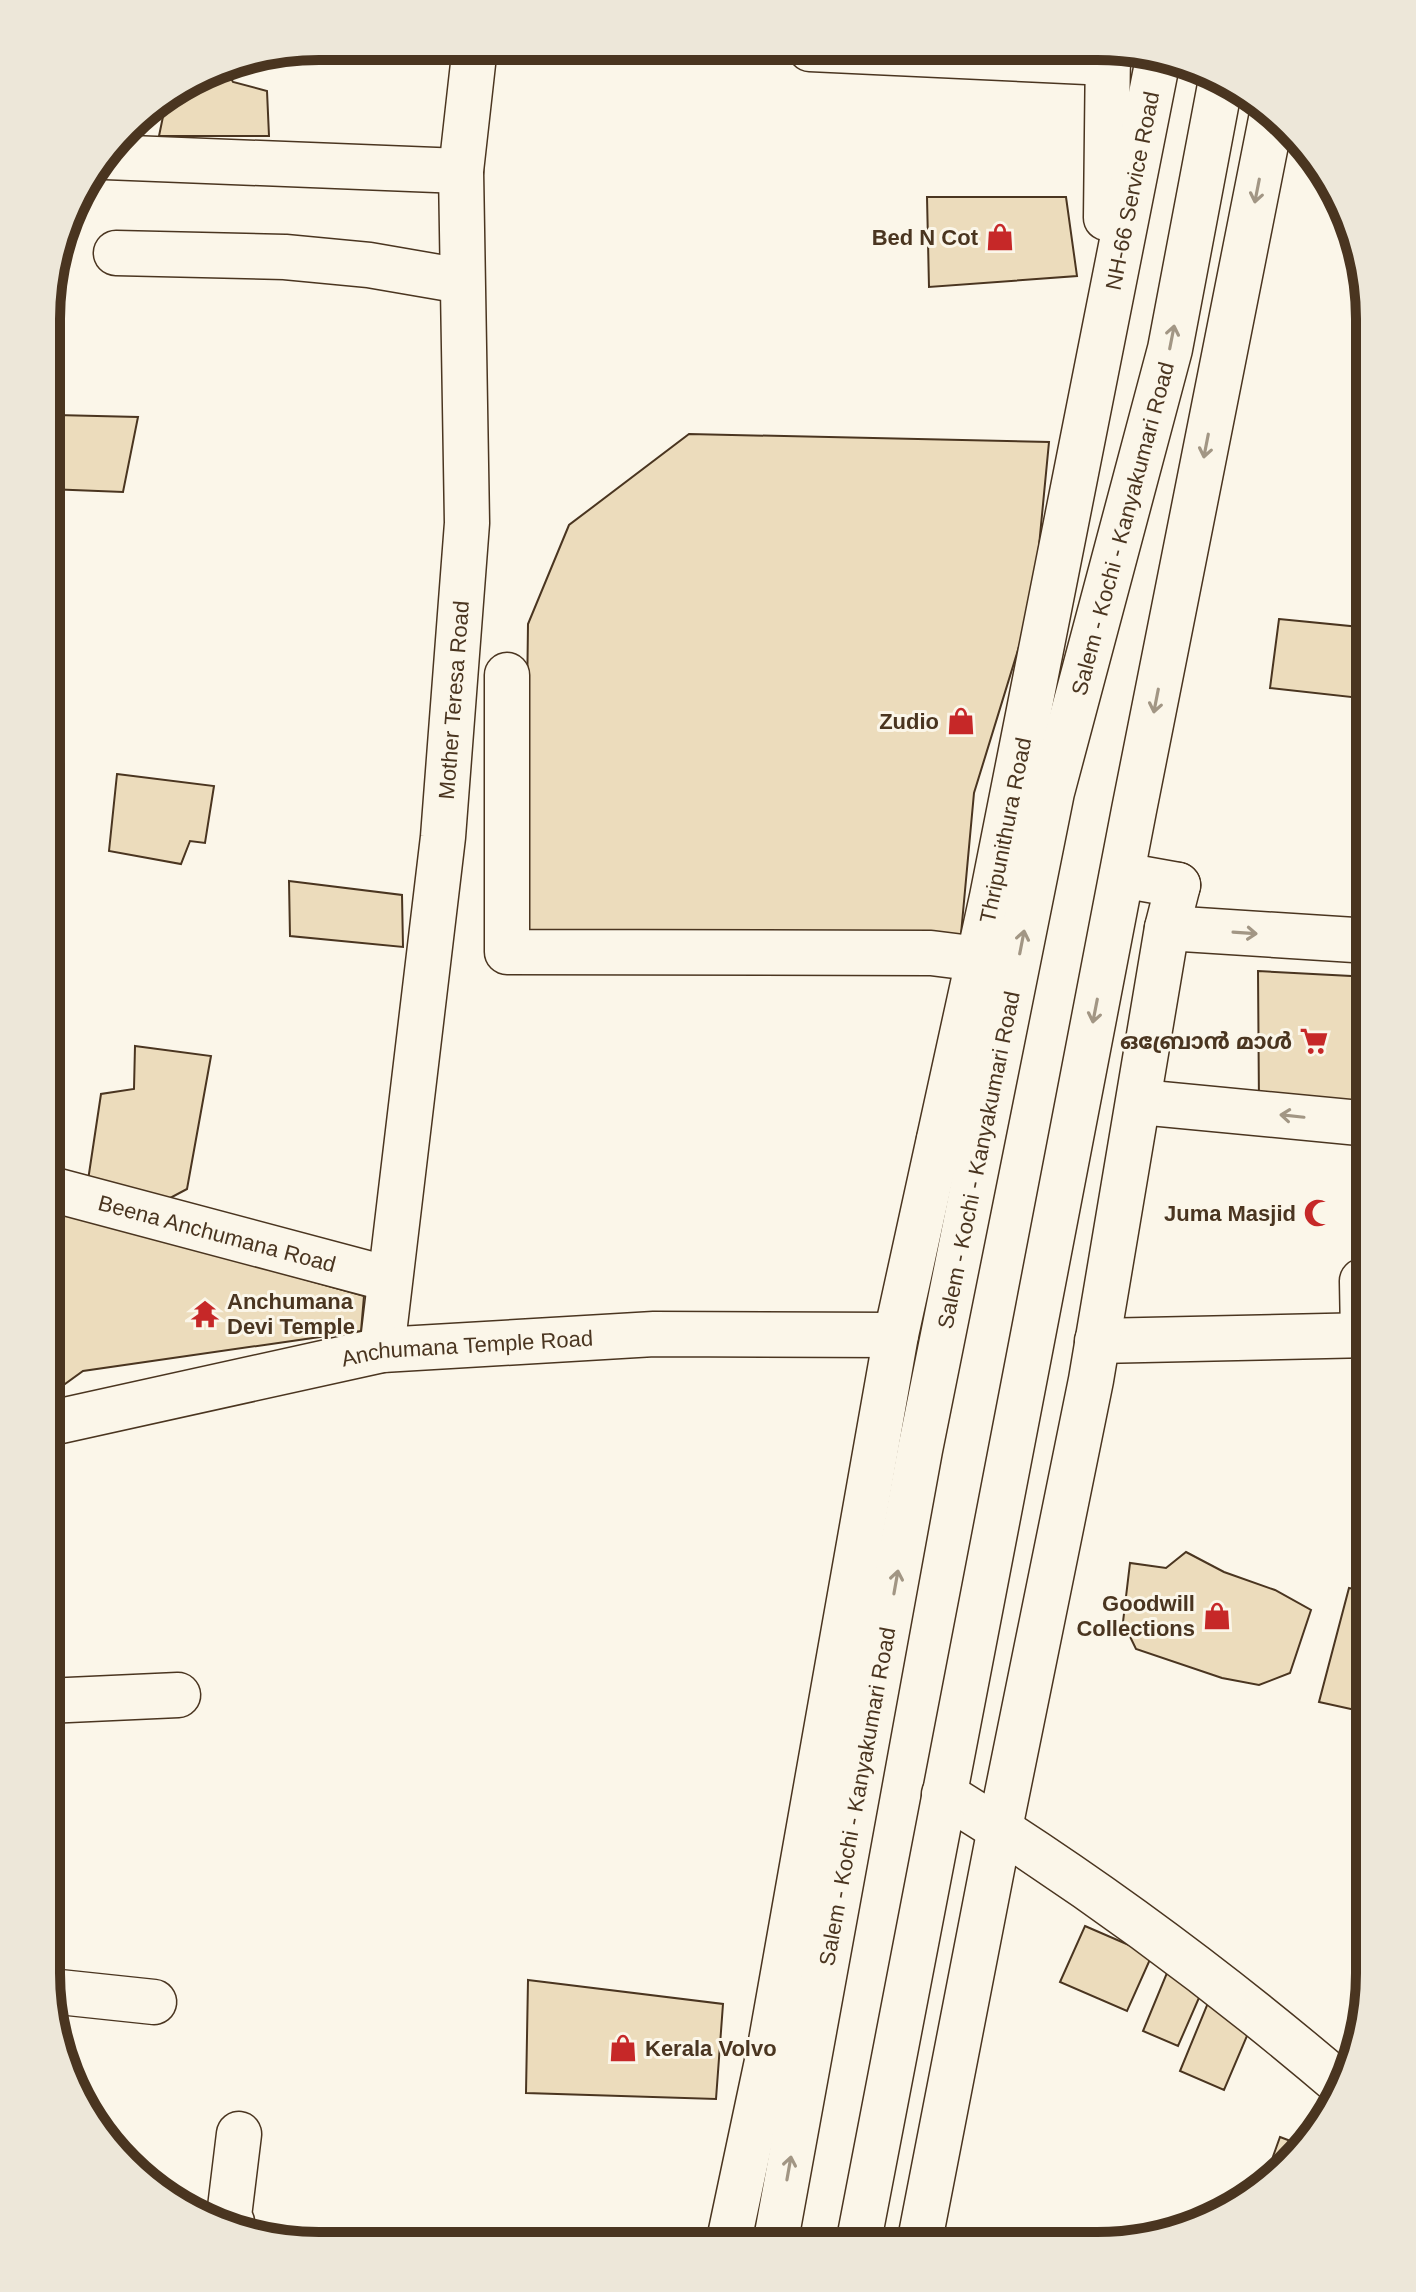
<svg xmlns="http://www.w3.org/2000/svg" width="1416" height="2292" font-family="Helvetica,'Noto Sans Malayalam',sans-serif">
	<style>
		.building { fill: #ecdcbc; stroke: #4a3520; stroke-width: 2 }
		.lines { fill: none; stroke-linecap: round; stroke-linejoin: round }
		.minor-casing { stroke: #4a3520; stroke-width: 47 }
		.highway-casing { stroke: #4a3520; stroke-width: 47 }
		.minor { stroke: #fbf6e9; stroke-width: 44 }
		.highway { stroke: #fbf6e9; stroke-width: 44 }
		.oneway { stroke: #a29684 }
		.labels { text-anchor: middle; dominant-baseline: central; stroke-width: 6; stroke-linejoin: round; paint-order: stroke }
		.street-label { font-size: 22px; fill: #4a3520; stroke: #fbf6e9 }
		.poi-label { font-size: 22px; font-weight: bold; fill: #4a3520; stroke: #fbf6e9; text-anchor: end }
		.rim { fill: none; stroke: #4a3520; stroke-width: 10 }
	</style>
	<rect width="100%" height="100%" fill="#fbf6e9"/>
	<!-- building -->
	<path class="building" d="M223,65L233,82L267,91L269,136H159L167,97L215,67Z
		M927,197H1066L1077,276L929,287Z
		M56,415L138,417L123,492L48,489Z
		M689,434L1049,442L1034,598L974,793L961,934L731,939L524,932L528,624L569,525Z
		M1279,619L1370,628V644L1360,698L1270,688Z
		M117,774L214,786L205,843L190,841L181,864L109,851Z
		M289,881L402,895L403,947L290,936Z
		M1258,971L1370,977V1110L1259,1105Z
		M135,1046L211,1056L187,1189L159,1204L87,1187L101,1094L134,1089Z
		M47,1207L364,1296L361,1331L83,1371L47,1397Z
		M1186,1552L1224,1572L1275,1590L1311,1610L1290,1673L1259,1685L1222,1678L1136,1649L1123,1622L1130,1563L1166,1568Z
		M1349,1588L1370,1592L1369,1713L1319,1702Z
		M1085,1926L1152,1955L1127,2011L1060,1982Z
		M1169,1968L1205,1984L1178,2046L1143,2031Z
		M528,1980L723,2004L716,2099L526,2093Z
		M1210,1998L1255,2017L1224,2090L1180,2071Z
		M1280,2137L1304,2146L1266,2176Z"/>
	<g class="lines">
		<defs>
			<g id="minor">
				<path d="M810,49L1108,63"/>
				<path d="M106,157L461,171"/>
				<path d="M1106,218L1108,48"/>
				<path d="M116,253L285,257L369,265L462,281"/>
				<path d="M507,675V952L931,953L979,959"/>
				<path d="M1167,928L1370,941"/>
				<path d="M1140,1102L1370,1124"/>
				<path id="s1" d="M47,1188L389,1279"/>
				<path d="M1362,1281L1363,1335"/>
				<path d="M1097,1341L1370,1335"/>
				<path id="s2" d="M382,1350L443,837L467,523L461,171L475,46"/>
				<path id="s3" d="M47,1424L382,1350L654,1334L896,1335"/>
				<path d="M46,1701L178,1695"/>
				<path d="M944,1794C1085,1881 1218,1979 1344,2087"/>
				<path d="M50,1991L154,2002"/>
				<path d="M232,2222L229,2216L239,2134"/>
				<path id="s4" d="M728,2245L770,2047L896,1335L992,897L1158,59"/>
				<path d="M919,2245L1000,1828L1091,1380L1167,928L1178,885"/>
			</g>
			<g id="highway">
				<path d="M1122,875L1178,885"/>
				<path d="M939,1140L980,1147"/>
				<path id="s5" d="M775,2245L920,1450L1052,792L1170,349L1220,85"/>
				<path d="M858,2245L1134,810L1272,114"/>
			</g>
		</defs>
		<!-- minor casing -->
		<use href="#minor" class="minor-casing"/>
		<!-- highway casing -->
		<use href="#highway" class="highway-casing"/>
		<!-- minor -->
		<use href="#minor" class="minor"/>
		<!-- highway -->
		<use href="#highway" class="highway"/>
	</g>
	<!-- one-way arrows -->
	<defs><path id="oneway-shaft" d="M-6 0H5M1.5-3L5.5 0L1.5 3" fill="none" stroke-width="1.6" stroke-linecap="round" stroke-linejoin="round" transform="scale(2)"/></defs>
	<g class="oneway">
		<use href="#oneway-shaft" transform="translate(1257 191) rotate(101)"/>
		<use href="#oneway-shaft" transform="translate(1172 337) rotate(-79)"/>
		<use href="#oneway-shaft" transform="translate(1206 446) rotate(101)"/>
		<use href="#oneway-shaft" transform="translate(1156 701) rotate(101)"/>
		<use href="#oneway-shaft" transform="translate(1245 933) rotate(4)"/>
		<use href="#oneway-shaft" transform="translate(1022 942) rotate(-79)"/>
		<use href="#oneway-shaft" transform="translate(1095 1011) rotate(101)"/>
		<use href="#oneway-shaft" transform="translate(1292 1116) rotate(-174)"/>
		<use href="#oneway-shaft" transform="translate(896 1582) rotate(-80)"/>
		<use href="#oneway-shaft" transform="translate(789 2168) rotate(-80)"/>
	</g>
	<!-- icons -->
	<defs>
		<symbol id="shop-bare" viewBox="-9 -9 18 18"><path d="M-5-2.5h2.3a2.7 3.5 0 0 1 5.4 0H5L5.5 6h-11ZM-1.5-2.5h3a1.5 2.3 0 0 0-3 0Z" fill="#c62828" stroke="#fbf6e9" stroke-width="2.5" paint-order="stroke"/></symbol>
		<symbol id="supermarket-bare" viewBox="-9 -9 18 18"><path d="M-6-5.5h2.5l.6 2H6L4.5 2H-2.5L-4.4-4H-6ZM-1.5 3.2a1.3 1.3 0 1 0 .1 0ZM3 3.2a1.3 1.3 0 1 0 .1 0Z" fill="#c62828" stroke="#fbf6e9" stroke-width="2.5" paint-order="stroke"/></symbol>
		<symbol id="mosque-bare" viewBox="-9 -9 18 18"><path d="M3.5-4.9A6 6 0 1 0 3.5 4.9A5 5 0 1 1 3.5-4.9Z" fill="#c62828" stroke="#fbf6e9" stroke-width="2.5" paint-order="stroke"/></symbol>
		<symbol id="temple-bare" viewBox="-9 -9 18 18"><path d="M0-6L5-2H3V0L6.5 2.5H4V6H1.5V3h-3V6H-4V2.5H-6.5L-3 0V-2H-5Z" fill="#c62828" stroke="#fbf6e9" stroke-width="2.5" paint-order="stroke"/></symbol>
	</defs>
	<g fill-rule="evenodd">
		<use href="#shop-bare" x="980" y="217" width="40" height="40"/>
		<use href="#shop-bare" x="941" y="701" width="40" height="40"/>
		<use href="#supermarket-bare" x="1294" y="1021" width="40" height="40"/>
		<use href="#mosque-bare" x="1298" y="1193" width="40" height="40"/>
		<use href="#temple-bare" x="185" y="1294" width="40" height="40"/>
		<use href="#shop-bare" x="1197" y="1596" width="40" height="40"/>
		<use href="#shop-bare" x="603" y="2028" width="40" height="40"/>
	</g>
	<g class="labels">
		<!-- street labels -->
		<g class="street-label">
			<text stroke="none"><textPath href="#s4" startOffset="2094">NH-66 Service Road</textPath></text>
			<text stroke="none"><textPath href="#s5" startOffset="1752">Salem - Kochi - Kanyakumari Road</textPath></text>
			<text stroke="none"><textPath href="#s2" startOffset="654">Mother Teresa Road</textPath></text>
			<text stroke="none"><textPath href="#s4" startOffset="1442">Thripunithura Road</textPath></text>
			<text stroke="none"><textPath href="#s5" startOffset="1104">Salem - Kochi - Kanyakumari Road</textPath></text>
			<text stroke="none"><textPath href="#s1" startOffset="176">Beena Anchumana Road</textPath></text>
			<text stroke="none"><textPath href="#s3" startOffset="428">Anchumana Temple Road</textPath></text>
			<text stroke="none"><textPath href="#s5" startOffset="456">Salem - Kochi - Kanyakumari Road</textPath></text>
		</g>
		<!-- poi labels -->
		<g class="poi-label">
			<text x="978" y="237">Bed N Cot</text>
			<text x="939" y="721">Zudio</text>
			<text x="1292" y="1041">ഒബ്രോൻ മാൾ</text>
			<text x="1296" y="1213">Juma Masjid</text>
			<text x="227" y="1301" text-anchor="start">Anchumana<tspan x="227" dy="25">Devi Temple</tspan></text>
			<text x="1195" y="1603">Goodwill<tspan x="1195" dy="25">Collections</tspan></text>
			<text x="645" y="2048" text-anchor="start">Kerala Volvo</text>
		</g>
	</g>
	<!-- crop -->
	<path d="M0 0H1416V2292H0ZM319 60H1097A259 259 0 0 1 1356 319V1973A259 259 0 0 1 1097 2232H319A259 259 0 0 1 60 1973V319A259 259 0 0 1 319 60Z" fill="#ede7d9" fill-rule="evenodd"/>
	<path class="rim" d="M319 60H1097A259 259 0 0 1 1356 319V1973A259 259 0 0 1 1097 2232H319A259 259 0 0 1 60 1973V319A259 259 0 0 1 319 60Z"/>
</svg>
